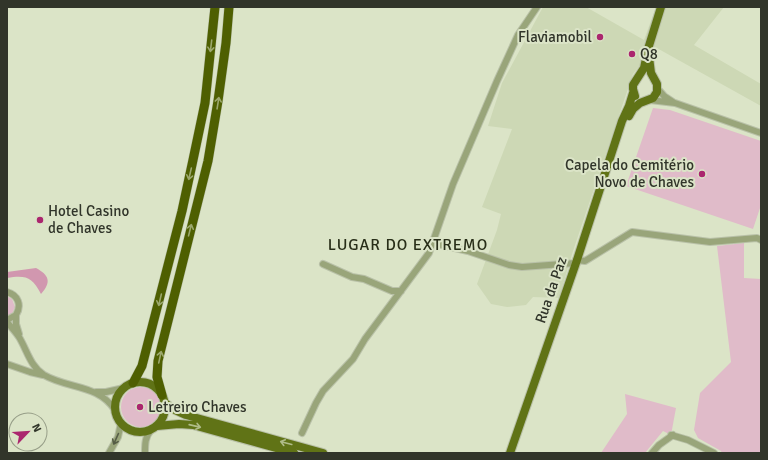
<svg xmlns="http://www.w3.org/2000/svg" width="768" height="460" font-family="Signika,sans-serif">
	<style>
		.built { fill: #cdd8b5 }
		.green { fill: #e0bbc9 }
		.water { fill: #d197af }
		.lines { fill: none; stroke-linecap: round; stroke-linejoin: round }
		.minor-casing { stroke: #b9c1a8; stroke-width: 8 }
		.major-casing { stroke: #b9c1a8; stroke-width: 10 }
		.highway-casing { stroke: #b9c1a8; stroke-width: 10 }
		.minor { stroke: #99a57a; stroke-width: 6 }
		.major { stroke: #607316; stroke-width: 8 }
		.highway { stroke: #4e5f01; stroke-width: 9 }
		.oneway { stroke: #9ca86e }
		.oneway2 { stroke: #b0bc89 }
		.oneway3 { stroke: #555c46 }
		.poi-dot { fill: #ab266e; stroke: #dbe4c7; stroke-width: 1.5 }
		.labels { text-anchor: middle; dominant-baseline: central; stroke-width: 4; stroke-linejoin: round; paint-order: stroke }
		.poi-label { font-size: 15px; fill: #31352a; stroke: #dbe4c7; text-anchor: start }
		.street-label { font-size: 15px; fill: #31352a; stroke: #dbe4c7 }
		.neighbourhood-label { font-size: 16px; letter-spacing: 1px; fill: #282e18; stroke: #dbe4c7 }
	</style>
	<rect width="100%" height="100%" fill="#dbe4c7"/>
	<!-- built -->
	<path class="built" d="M543,7H586L644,40L656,7H724L694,45L761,84V106L655,47L633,74L573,251L559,298L533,297L526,305L507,307L491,304L477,284L497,230L501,214L482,207L512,129L488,126L502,83Z"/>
	<!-- green -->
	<path class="green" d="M653,108L670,110L761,141V205L753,229L626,186Z
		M744,243V278L761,279V453H722L721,451L698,438L694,430L700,393L731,362L717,246Z
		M7,296L12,299L15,307L12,314L7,316Z
		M121 407a20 20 0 1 1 40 0a20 20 0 1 1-40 0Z
		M625,394L676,408L671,435L663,431L645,453H601L627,414Z"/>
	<!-- water -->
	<path class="water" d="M36,268C49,275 52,282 41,294C32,277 26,275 7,278V272Z"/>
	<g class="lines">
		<defs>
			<path id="minor" d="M657,88L664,96L673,102
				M650,100L675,103L761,133
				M433,243L468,251L509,265L522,267L576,263
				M576,260L585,261L632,232L710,242L757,238L761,240
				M323,264L352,277L364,279L392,291H401
				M7,292C18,295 22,305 16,315L7,320
				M16,315V324L19,334
				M7,322C11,327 15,331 19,337C27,350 30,366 44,375C68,389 98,384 115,410
				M7,364L30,372L43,375
				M96,392H106L124,388
				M302,433L316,403L323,391L353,359L365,339L429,253L453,184L497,81L518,35L537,7
				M671,435L688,440L714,453
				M109,453L118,437L121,423
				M145,453C145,444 145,437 151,430
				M652,453L659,445L673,435"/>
			<path id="major" d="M635,96L633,89V85L644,68L648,49L661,7
				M629,116L633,109L640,103L653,98L657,92V84L651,73L648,49
				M115 407a25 25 0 1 1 50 0a25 25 0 1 1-50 0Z
				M165,403L175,410L186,415L323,453
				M157,426L179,424L193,425L294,453
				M510,453L576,263L622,121L629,106L633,93"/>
			<path id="highway" d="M133,383L142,366L182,211L193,160L205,103L215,7
				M162,395L157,377L158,361L208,161L218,101L226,43L229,7"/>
		</defs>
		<!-- minor casing -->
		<use href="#minor" class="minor-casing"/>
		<!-- major casing -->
		<use href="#major" class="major-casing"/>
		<!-- highway casing -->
		<use href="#highway" class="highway-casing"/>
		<!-- minor -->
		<use href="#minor" class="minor"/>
		<!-- major -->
		<use href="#major" class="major"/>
		<!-- highway -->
		<use href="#highway" class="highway"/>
	</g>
	<!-- one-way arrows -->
	<defs><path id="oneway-shaft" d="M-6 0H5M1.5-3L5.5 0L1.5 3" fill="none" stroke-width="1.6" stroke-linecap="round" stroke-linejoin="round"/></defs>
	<g class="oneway">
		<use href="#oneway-shaft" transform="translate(211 46) rotate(97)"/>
		<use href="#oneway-shaft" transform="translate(218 103) rotate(-81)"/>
		<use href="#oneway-shaft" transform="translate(190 174) rotate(103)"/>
		<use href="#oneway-shaft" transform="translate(190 230) rotate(-76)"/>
		<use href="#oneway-shaft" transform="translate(160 300) rotate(103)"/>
		<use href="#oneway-shaft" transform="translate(160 357) rotate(-78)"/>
	</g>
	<g class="oneway2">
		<use href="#oneway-shaft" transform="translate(195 426) rotate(13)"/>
		<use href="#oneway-shaft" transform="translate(286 443) rotate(-165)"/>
	</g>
	<use class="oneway3" href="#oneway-shaft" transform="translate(116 439) rotate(114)"/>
	<!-- markers -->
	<g class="poi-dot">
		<circle cx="600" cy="37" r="4"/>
		<circle cx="632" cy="54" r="4"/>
		<circle cx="702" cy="174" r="4"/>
		<circle cx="40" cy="220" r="4"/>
		<circle cx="140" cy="407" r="4"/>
	</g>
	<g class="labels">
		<!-- poi labels -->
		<g class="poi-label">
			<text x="592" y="37" text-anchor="end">Flaviamobil</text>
			<text x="640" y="54">Q8</text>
			<text x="694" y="165" text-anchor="end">Capela do Cemitério<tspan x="694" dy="17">Novo de Chaves</tspan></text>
			<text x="48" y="211">Hotel Casino<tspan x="48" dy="17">de Chaves</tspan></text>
			<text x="148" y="407">Letreiro Chaves</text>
		</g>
		<!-- street labels -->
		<g class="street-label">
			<text transform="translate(551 290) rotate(-71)">Rua da Paz</text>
		</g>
		<!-- neighbourhood labels -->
		<g class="neighbourhood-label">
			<text x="408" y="245">LUGAR DO EXTREMO</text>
		</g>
	</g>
	<!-- border -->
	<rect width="768" height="460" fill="none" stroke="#31352a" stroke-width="16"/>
	<!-- north arrow -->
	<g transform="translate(28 432) rotate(65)"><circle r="19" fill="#dbe4c7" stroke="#979e88"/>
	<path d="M0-3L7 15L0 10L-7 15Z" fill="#ab266e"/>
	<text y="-6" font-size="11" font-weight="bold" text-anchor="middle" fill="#31352a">N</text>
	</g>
</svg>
